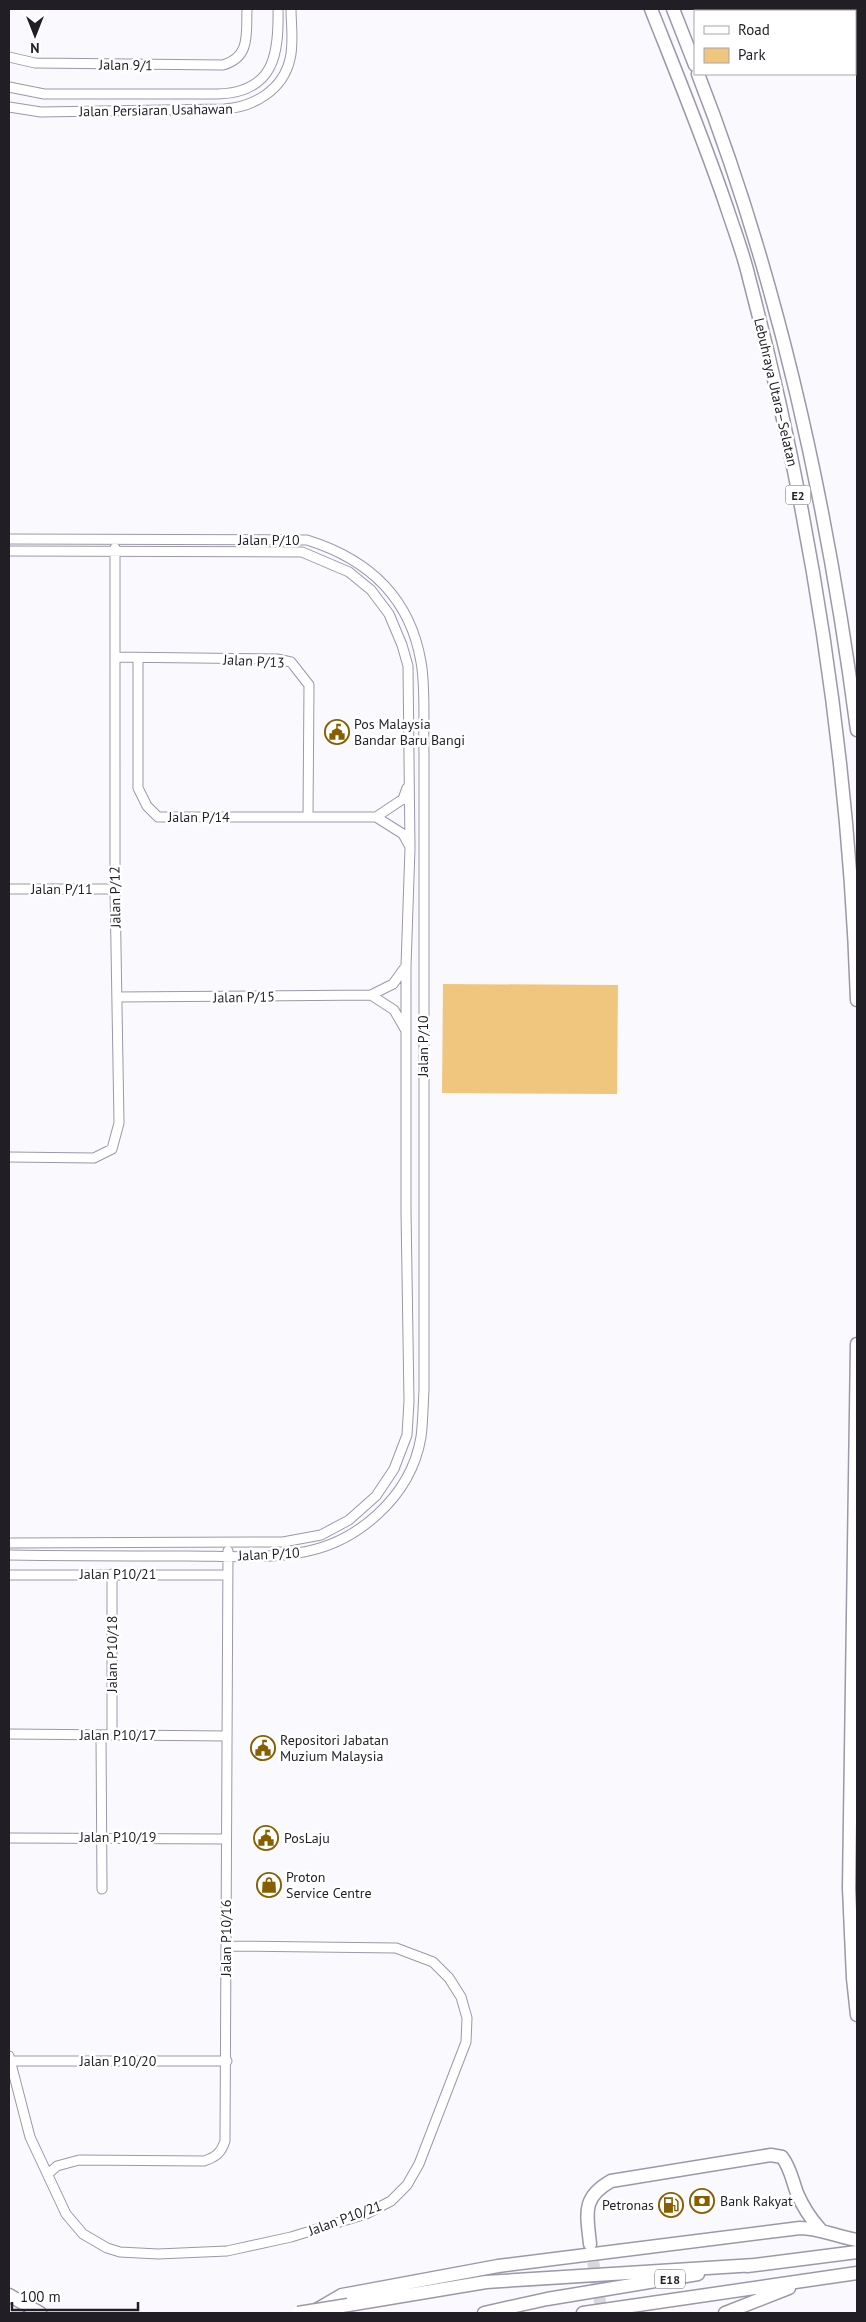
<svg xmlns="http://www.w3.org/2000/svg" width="866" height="2322" font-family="'PT Sans',sans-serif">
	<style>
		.green { fill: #f0c67e }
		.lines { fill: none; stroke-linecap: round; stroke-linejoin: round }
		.highway-tunnel { stroke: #d9d8dd; stroke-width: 12; stroke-dasharray: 12 6; stroke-linecap: butt }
		.minor-casing { stroke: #9d97aa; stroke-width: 11 }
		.highway-casing { stroke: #9d97aa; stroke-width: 15 }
		.minor { stroke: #fff; stroke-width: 9 }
		.highway { stroke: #fff; stroke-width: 12 }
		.highway-bridge-casing { stroke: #9d97aa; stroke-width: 15; stroke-linecap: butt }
		.highway-bridge { stroke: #fff; stroke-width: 12 }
		.labels { text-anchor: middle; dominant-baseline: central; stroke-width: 5; stroke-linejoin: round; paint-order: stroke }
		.shield { fill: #fff; stroke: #646267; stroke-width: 1 }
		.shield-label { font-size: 12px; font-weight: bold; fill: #211e26 }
		.street-label { font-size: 14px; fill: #211e26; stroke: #fff }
		.poi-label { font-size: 14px; fill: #211e26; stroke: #fff; text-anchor: start }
	</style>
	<rect width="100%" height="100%" fill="#faf9fd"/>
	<!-- green -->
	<path class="green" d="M443,984L618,985L617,1094L442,1093Z"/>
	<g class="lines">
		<!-- highway-tunnel -->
		<path class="highway-tunnel" d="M590,2244L602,2313"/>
		<defs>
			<path id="minor" d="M9,57L35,63L223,65C251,57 246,33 247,9
				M9,87L44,94H218C274,92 279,55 278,9
				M9,107L41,112L224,109C254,107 283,90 290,59C294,43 291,25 291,9
				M9,539L307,540C368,559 410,597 421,662C426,689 423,726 424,754V1391C423,1406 423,1422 421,1437C411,1497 356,1545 297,1553C261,1559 223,1556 187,1556C127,1556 68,1556 9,1555
				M9,551L302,552L349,572L371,590L389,614L402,645L408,666L410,848L406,966V1211L409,1401L407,1435L394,1469L376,1496L349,1520L321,1535L283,1542L9,1543
				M115,657L277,659L291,662L309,685L308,817
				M138,659V788L147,806L158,817H376L403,834L409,845
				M376,817L403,799L407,788
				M9,889H115
				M371,995L394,1010L405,1029
				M117,997L371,995L393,984L406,966
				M9,1157L94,1158L112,1149L119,1123L115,889V548
				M112,1574V1735
				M9,1575H228
				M9,1734L227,1736
				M101,1735L102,1889
				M9,1838L226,1839
				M9,2056L30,2137L66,2214L83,2234L107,2248L120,2252L158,2254L227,2251L291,2237L366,2214L391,2201L407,2185L419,2164L466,2042L467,2018L461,1997L449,1978L433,1962L396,1948L226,1946
				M10,2061H227
				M48,2174L57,2166L79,2160L204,2161C216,2157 221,2153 225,2141L228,1551"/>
			<path id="highway" d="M651,9C678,77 706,145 729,214C736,235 744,256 749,278C811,514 849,756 857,1000
				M673,9L695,65
				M698,74C780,284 828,507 857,730
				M857,1344L849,1888L853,1978L857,2015
				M590,2244C587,2214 581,2198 611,2181L771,2155L782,2157C791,2169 792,2180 797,2193C803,2207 810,2218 820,2229
				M747,2266L857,2252
				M9,2295L40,2313
				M348,2305L486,2282L755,2265
				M316,2310L342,2295L498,2266L800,2228C820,2228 837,2237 857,2240
				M484,2313L547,2299L698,2274
				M583,2313L857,2273
				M725,2313L789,2288"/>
		</defs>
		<!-- minor casing -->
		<use href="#minor" class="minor-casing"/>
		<!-- highway casing -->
		<use href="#highway" class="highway-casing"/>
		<!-- minor -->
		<use href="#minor" class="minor"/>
		<!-- highway -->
		<use href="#highway" class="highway"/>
		<defs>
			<path id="highway-bridge" d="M298,2313L348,2305"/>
		</defs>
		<!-- highway-bridge casing -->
		<use href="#highway-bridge" class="highway-bridge-casing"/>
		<!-- highway-bridge -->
		<use href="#highway-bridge" class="highway-bridge"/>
	</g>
	<!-- icons -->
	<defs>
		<symbol id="civic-ring" viewBox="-11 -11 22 22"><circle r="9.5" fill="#fff" stroke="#885f00" stroke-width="1.5"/><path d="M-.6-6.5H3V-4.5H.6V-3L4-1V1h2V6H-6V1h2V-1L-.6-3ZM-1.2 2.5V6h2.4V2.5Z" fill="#885f00"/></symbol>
		<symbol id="shop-ring" viewBox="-11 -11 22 22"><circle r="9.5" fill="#fff" stroke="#885f00" stroke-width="1.5"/><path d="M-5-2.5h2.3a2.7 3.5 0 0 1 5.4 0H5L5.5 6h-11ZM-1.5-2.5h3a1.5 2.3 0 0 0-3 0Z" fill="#885f00"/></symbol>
		<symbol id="bank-ring" viewBox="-11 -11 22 22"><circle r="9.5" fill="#fff" stroke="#885f00" stroke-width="1.5"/><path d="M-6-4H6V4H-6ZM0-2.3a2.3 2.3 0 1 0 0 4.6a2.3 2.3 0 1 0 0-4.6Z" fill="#885f00"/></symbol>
		<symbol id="fuel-ring" viewBox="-11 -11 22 22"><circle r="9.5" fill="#fff" stroke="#885f00" stroke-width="1.5"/><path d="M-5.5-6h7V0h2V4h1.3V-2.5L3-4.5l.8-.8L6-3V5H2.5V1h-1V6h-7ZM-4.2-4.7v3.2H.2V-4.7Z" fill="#885f00"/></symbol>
	</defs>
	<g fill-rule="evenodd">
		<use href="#civic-ring" x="323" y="718" width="28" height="28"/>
		<use href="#civic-ring" x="249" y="1734" width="28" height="28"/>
		<use href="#civic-ring" x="252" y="1824" width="28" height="28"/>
		<use href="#shop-ring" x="255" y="1871" width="28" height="28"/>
		<use href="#bank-ring" x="688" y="2187" width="28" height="28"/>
		<use href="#fuel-ring" x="657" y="2191" width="28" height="28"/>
	</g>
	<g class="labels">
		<!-- shield labels -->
		<g class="shield">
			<rect x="785.5" y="485.5" width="25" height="19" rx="4"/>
			<rect x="655" y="2269.5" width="30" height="19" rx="4"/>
		</g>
		<g class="shield-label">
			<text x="798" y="495">E2</text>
			<text x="670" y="2279">E18</text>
		</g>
		<!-- street labels -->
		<g class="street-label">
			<text transform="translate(126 65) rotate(1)">Jalan 9/1</text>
			<text transform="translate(156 110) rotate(-1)">Jalan Persiaran Usahawan</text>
			<text transform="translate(776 392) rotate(77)">Lebuhraya Utara–Selatan</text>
			<text x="269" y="540">Jalan P/10</text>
			<text transform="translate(254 661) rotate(3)">Jalan P/13</text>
			<text x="199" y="817">Jalan P/14</text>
			<text x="62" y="889">Jalan P/11</text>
			<text transform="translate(115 897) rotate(-91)">Jalan P/12</text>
			<text transform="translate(244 997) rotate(-1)">Jalan P/15</text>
			<text transform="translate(423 1046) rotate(-90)">Jalan P/10</text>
			<text transform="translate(269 1554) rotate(-3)">Jalan P/10</text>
			<text x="118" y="1574">Jalan P10/21</text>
			<text transform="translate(112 1654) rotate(-90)">Jalan P10/18</text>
			<text x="118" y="1735">Jalan P10/17</text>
			<text x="118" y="1837">Jalan P10/19</text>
			<text transform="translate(226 1938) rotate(-90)">Jalan P10/16</text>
			<text x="118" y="2061">Jalan P10/20</text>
			<text transform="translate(345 2218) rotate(-20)">Jalan P10/21</text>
		</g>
		<!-- poi labels -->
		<g class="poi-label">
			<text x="354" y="724">Pos Malaysia<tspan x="354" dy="16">Bandar Baru Bangi</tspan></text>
			<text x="280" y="1740">Repositori Jabatan<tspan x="280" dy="16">Muzium Malaysia</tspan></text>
			<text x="284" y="1838">PosLaju</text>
			<text x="286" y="1877">Proton<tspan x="286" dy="16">Service Centre</tspan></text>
			<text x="720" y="2201">Bank Rakyat</text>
			<text x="654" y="2205" text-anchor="end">Petronas</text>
		</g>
	</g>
	<!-- border -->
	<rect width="866" height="2322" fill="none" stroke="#211e26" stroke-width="20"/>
	<!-- legend -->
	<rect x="694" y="10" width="162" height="65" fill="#ffffff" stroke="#a6a5a8"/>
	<rect x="704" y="26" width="25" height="8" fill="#ffffff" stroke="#a6a5a8"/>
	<text x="738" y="35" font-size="15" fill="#211e26">Road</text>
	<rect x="704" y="48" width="25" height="15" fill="#f0c67e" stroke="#a6a5a8"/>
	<text x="738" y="60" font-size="15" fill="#211e26">Park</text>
	<!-- north arrow -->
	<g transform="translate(35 35) rotate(180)" stroke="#ffffff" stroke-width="4" paint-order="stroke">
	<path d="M0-4L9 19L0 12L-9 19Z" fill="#211e26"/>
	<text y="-8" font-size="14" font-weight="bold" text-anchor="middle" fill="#211e26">N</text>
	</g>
	<!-- scale -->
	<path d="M12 2302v8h126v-8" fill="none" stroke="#211e26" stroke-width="2.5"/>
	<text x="20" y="2302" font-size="15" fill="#211e26" stroke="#ffffff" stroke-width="4" paint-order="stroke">100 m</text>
</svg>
